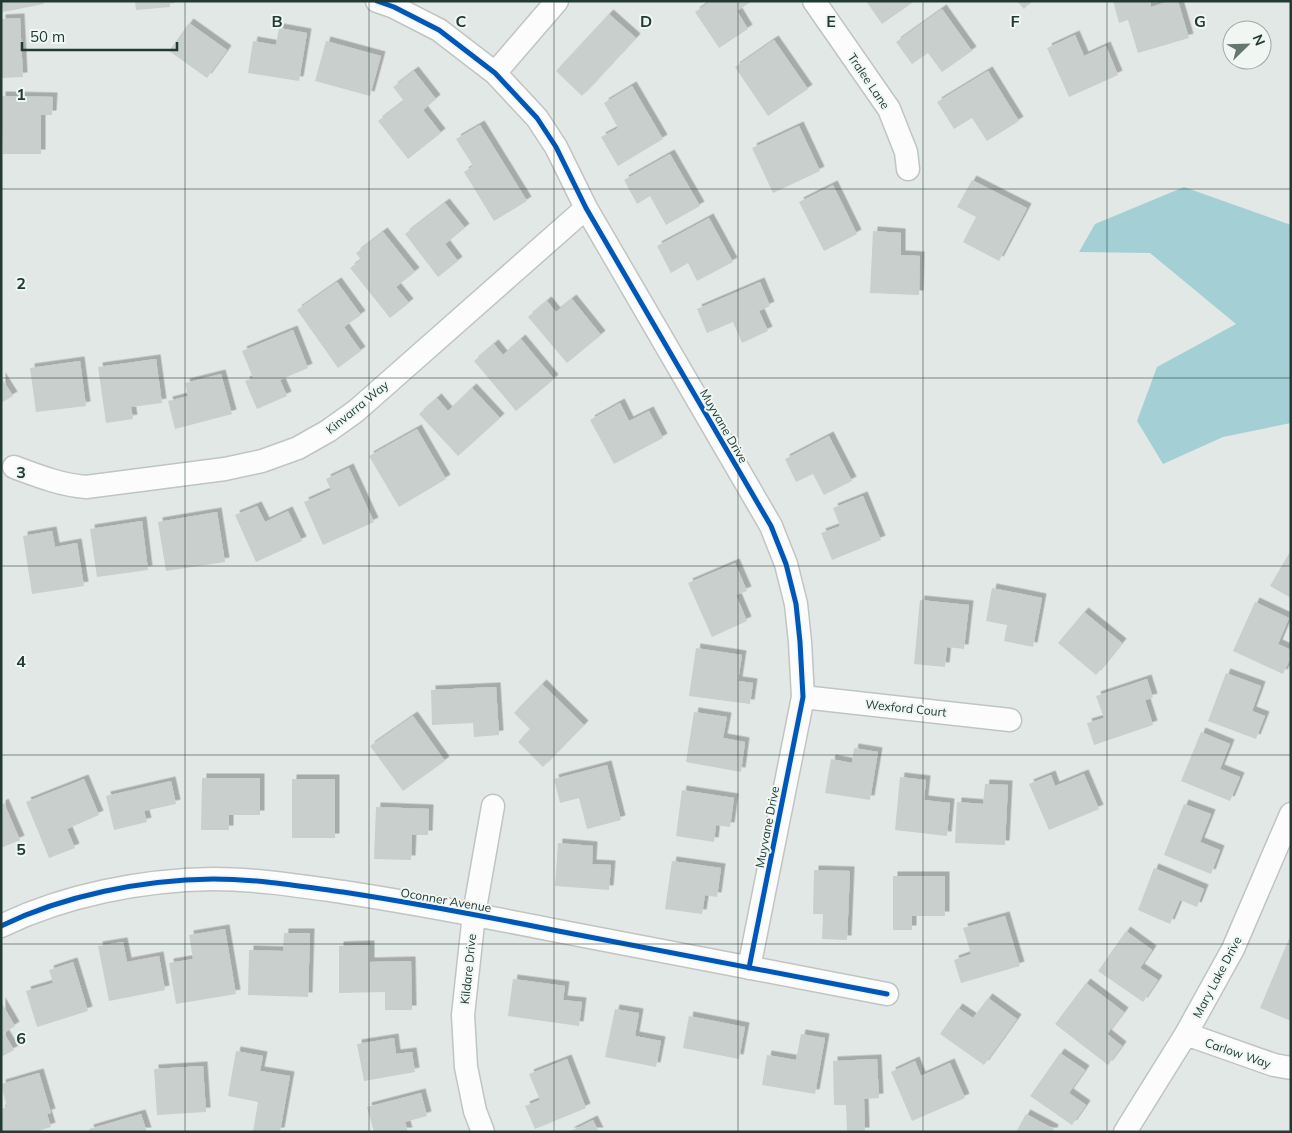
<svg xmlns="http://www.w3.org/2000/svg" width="1292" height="1133" font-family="Mulish,sans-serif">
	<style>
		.water { fill: #a4d0d5 }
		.building { fill: #c9cfcc; filter: url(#shadow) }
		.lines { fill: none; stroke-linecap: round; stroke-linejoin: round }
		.street-casing { stroke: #bfc5c2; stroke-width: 25 }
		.street { stroke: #fbfcfb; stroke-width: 22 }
		.cycleway-casing { stroke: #f0f7f3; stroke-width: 8 }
		.cycleway { stroke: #0057b8; stroke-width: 5 }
		.grid { fill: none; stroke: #213a33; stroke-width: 1; stroke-opacity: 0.55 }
		.labels { text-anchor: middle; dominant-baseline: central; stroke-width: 4; stroke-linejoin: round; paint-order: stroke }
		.street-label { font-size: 12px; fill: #213a33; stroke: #f0f7f3 }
		.grid-label { font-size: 16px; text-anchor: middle; font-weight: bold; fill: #213a33; stroke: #f0f7f3; stroke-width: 4; stroke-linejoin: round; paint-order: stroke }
	</style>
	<defs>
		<filter id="shadow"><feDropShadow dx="4.5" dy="-4.5" stdDeviation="0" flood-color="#0004"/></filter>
	</defs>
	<rect width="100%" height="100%" fill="#e2e8e5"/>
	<!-- water -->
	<path class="water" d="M1184,187L1291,225V423L1223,437L1163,464L1137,421L1157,367L1236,324L1150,253L1079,252L1095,224Z"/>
	<!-- building -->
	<path class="building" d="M1,1H43L44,4L3,12Z
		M135,1H170V7L136,10Z
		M711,1H752L737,11L748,29L719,48L695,12Z
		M866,1H915L882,24Z
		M1017,1H1032L1024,9Z
		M1113,1H1150L1151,7L1170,1H1178L1189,38L1138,53L1128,20L1119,23Z
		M942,9L972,51L942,72L928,53L912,64L896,42Z
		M609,14L636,38L582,96L556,71Z
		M20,18L23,77L1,78V19Z
		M189,23L227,50L207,78L169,51Z
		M279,28L307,33L299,81L248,73L253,41L276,45Z
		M1075,35L1084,56L1106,46L1118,75L1069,97L1047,48Z
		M774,40L808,89L768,116L735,67Z
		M326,41L381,56L370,96L315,81Z
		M414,71L436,99L423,110L441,133L408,159L378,121L404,101L393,87Z
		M988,71L1019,121L987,141L972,118L954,129L937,102Z
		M632,86L663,139L618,166L601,137L618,128L604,103Z
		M1,96L53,97L52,115H41V154H3Z
		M480,125L527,201L494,221L464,172L473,166L456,139Z
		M799,126L820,171L773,193L752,148Z
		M670,154L700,206L666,225L650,196L637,204L624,180Z
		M972,180L1027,208L999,261L963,242L976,217L957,207Z
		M833,185L857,234L824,251L799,202Z
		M445,203L465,228L445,244L458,261L438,277L405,234Z
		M709,218L733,262L697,281L688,263L671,273L657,246Z
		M873,231L901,233V255L920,256L919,295L870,293Z
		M383,232L415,272L396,287L409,303L390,318L350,268L361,260L356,253Z
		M337,282L361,315L344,327L361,351L338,368L297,310Z
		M760,282L770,306L759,311L768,331L742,343L733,322L707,333L697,309Z
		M572,299L601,335L567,363L528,317L547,301L556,312Z
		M293,330L308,368L280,380L287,396L257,409L245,381L253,378L242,351Z
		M521,339L554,379L516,411L474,361L494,344L503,355Z
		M156,359L162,403L131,407L133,419L106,423L98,367Z
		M80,361L86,406L36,412L30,368Z
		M221,374L232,414L175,429L168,401L188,396L185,383Z
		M1,377L13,396L1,403Z
		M472,388L500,418L458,456L419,414L437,398L448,411Z
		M620,403L629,421L649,411L663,438L614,464L590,420Z
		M417,429L446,479L399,507L369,456Z
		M829,436L852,481L824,495L813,474L796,482L785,459Z
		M349,468L374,522L323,545L304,502L331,490L326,479Z
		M863,496L881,540L832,560L821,533L840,526L833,508Z
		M257,506L265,522L288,511L302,541L256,562L235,515Z
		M217,512L225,562L166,571L158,522Z
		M142,521L148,570L97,577L90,529Z
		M52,531L55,547L77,543L84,586L32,594L23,536Z
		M1291,550V598L1270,586Z
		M735,563L747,591L736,595L747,621L712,637L688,583Z
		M992,588L1042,598L1033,647L1004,641L1007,625L986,621Z
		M920,600L969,605L964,649L947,647L945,667L914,664Z
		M1255,602L1289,618L1278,644L1291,650V657L1283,674L1233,651Z
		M1084,612L1122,643L1096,675L1058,643Z
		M696,648L742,655L738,681L753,683L750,704L689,696Z
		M1226,673L1261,686L1252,711L1265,716L1256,739L1208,721Z
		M1147,679L1153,698L1145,700L1153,725L1094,745L1087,723L1104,718L1096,696Z
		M542,684L584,725L543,767L518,742L530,729L514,713Z
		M496,687L499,735L474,737L473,723L432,725L431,690Z
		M694,712L727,717L723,738L745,742L741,772L686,762Z
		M413,716L445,761L403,791L370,746Z
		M1201,732L1230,744L1220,769L1240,777L1230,801L1181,781Z
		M854,748L878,752L870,800L825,793L831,759L852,763Z
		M607,765L621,820L587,829L579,798L560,803L554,779Z
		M1084,774L1099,809L1049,830L1029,784L1051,775L1055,786Z
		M900,777L926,780L924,800L950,803L947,836L895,830Z
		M202,778H260V815H229V830H201Z
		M84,779L99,815L67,829L75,848L49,858L26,802Z
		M292,779H335V838H292Z
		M171,781L176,804L144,811L147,822L114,830L106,796Z
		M985,784L1008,785L1005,845L955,843L957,802L983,804Z
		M682,790L734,798L730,827L716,825L714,842L676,836Z
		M4,803L20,840L1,848V805Z
		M1184,804L1211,814L1200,842L1220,850L1211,874L1164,855Z
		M376,807L429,809L428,835H412L411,860L374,859Z
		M558,843L593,846L592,864L611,865L609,890L555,886Z
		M672,861L721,868L717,897L705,895L702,914L665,909Z
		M1154,868L1204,889L1197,907L1180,900L1170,924L1138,910Z
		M814,870L850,871L847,940L822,939L823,914H813Z
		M893,876H945V916H912V930H893Z
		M1005,916L1020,966L961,983L954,960L971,954L963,928Z
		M225,929L236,994L176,1004L169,963L193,959L189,935Z
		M1126,931L1152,950L1140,968L1158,980L1143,1002L1098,971Z
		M284,933H310L308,997L248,995L249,950L283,951Z
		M1291,934V1021L1260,1008Z
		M123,942L127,962L159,956L165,990L109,1001L98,946Z
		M370,945V962L411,961L412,1010H385V992L339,993V946Z
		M73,962L88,1011L37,1027L26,991L53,983L49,970Z
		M513,979L565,986L563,1000L582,1002L579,1026L508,1016Z
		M1086,983L1124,1012L1107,1034L1122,1046L1108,1065L1055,1024Z
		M988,998L1017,1019L984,1065L940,1034L958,1008L973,1018Z
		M1,1002L15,1026L4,1033L14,1050L1,1057Z
		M615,1009L639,1013L635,1036L661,1041L656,1067L605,1057Z
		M689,1016L745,1027L739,1059L683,1048Z
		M801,1034L825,1038L815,1094L762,1085L767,1055L796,1060Z
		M394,1038L396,1054L412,1052L415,1072L364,1081L357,1044Z
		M236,1051L263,1056L260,1071L290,1076L280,1132H253L258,1102L228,1096Z
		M1060,1053L1085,1070L1069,1093L1086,1105L1072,1125L1030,1096Z
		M567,1059L586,1108L535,1129L525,1106L540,1100L529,1074Z
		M877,1059L879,1098L864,1099L865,1132H847L846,1105H834L833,1061Z
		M915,1061L921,1076L950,1063L965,1098L912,1121L891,1072Z
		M203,1066L206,1112L157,1115L154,1069Z
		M39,1073L51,1113L47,1114L51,1127L35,1132H1V1109L7,1107L1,1084Z
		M421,1093L427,1116L405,1122L408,1132H374L367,1107Z
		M141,1114L147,1132H90L89,1129Z
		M1026,1114L1054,1129L1053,1132H1016Z
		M593,1120L599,1132H569Z"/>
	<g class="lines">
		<defs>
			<path id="street" d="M377,1L394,7L439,30L495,73L537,118L556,147L586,208L771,526L786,564L796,604L800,642L803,697L749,968
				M814,1L889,109L906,152L908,169
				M495,73L557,1
				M14,467C38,476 61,485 86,487L225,469L262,461L298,448L328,431L356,411L586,208
				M803,697L1010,720
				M1,926C65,895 142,880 213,879C256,879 300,886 343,892C414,903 483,916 553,930C665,952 776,973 887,994
				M1186,1034L1274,1065L1291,1068
				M483,1132L475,1111L466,1067L463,1015L474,914L493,806
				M1125,1132L1186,1034L1233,949L1291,814"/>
		</defs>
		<!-- street casing -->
		<use href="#street" class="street-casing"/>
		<!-- street -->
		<use href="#street" class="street"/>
		<defs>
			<path id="cycleway" d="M377,1L394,7L439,30L495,73L537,118L556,147L586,208L771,526L786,564L796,604L800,642L803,697L749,968
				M1,926C65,895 142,880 213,879C256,879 300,886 343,892C414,903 483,916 553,930C665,952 776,973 887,994"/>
		</defs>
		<!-- cycleway casing -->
		<use href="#cycleway" class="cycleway-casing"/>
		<!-- cycleway -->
		<use href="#cycleway" class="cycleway"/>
	</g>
	<!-- grid -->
	<path class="grid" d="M185,1V1132M369,1V1132M554,1V1132M738,1V1132M923,1V1132M1107,1V1132M1,189H1291M1,378H1291M1,566H1291M1,755H1291M1,944H1291"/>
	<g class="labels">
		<!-- street labels -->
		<g class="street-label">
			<text transform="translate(869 81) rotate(56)">Tralee Lane</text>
			<text transform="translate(357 407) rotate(-39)">Kinvarra Way</text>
			<text transform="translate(724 426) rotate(60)">Muyvane Drive</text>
			<text transform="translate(906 708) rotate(6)">Wexford Court</text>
			<text transform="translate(767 827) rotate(-79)">Muyvane Drive</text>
			<text transform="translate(446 900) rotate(10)">Oconner Avenue</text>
			<text transform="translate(468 969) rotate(-84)">Kildare Drive</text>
			<text transform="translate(1217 977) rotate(-62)">Mary Lake Drive</text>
			<text transform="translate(1238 1053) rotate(19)">Carlow Way</text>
		</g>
	</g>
	<g class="grid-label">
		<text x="277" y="27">B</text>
		<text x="461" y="27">C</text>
		<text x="646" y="27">D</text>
		<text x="831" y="27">E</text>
		<text x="1015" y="27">F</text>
		<text x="1200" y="27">G</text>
		<text x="21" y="100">1</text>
		<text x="21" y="289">2</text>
		<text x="21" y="478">3</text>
		<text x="21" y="667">4</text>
		<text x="21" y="855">5</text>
		<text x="21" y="1044">6</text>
	</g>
	<!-- border -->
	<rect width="1292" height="1133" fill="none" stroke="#213a33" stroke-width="5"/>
	<!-- north arrow -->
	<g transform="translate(1247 45) rotate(67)"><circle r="24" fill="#f0f7f3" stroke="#9daba6"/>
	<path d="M0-4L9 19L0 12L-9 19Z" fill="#657771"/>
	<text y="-8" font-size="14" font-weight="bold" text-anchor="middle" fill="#213a33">N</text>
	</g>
	<!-- scale -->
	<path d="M22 42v8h155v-8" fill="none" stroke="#213a33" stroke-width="2.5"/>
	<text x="30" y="42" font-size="15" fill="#213a33" stroke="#f0f7f3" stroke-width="4" paint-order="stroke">50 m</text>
</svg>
